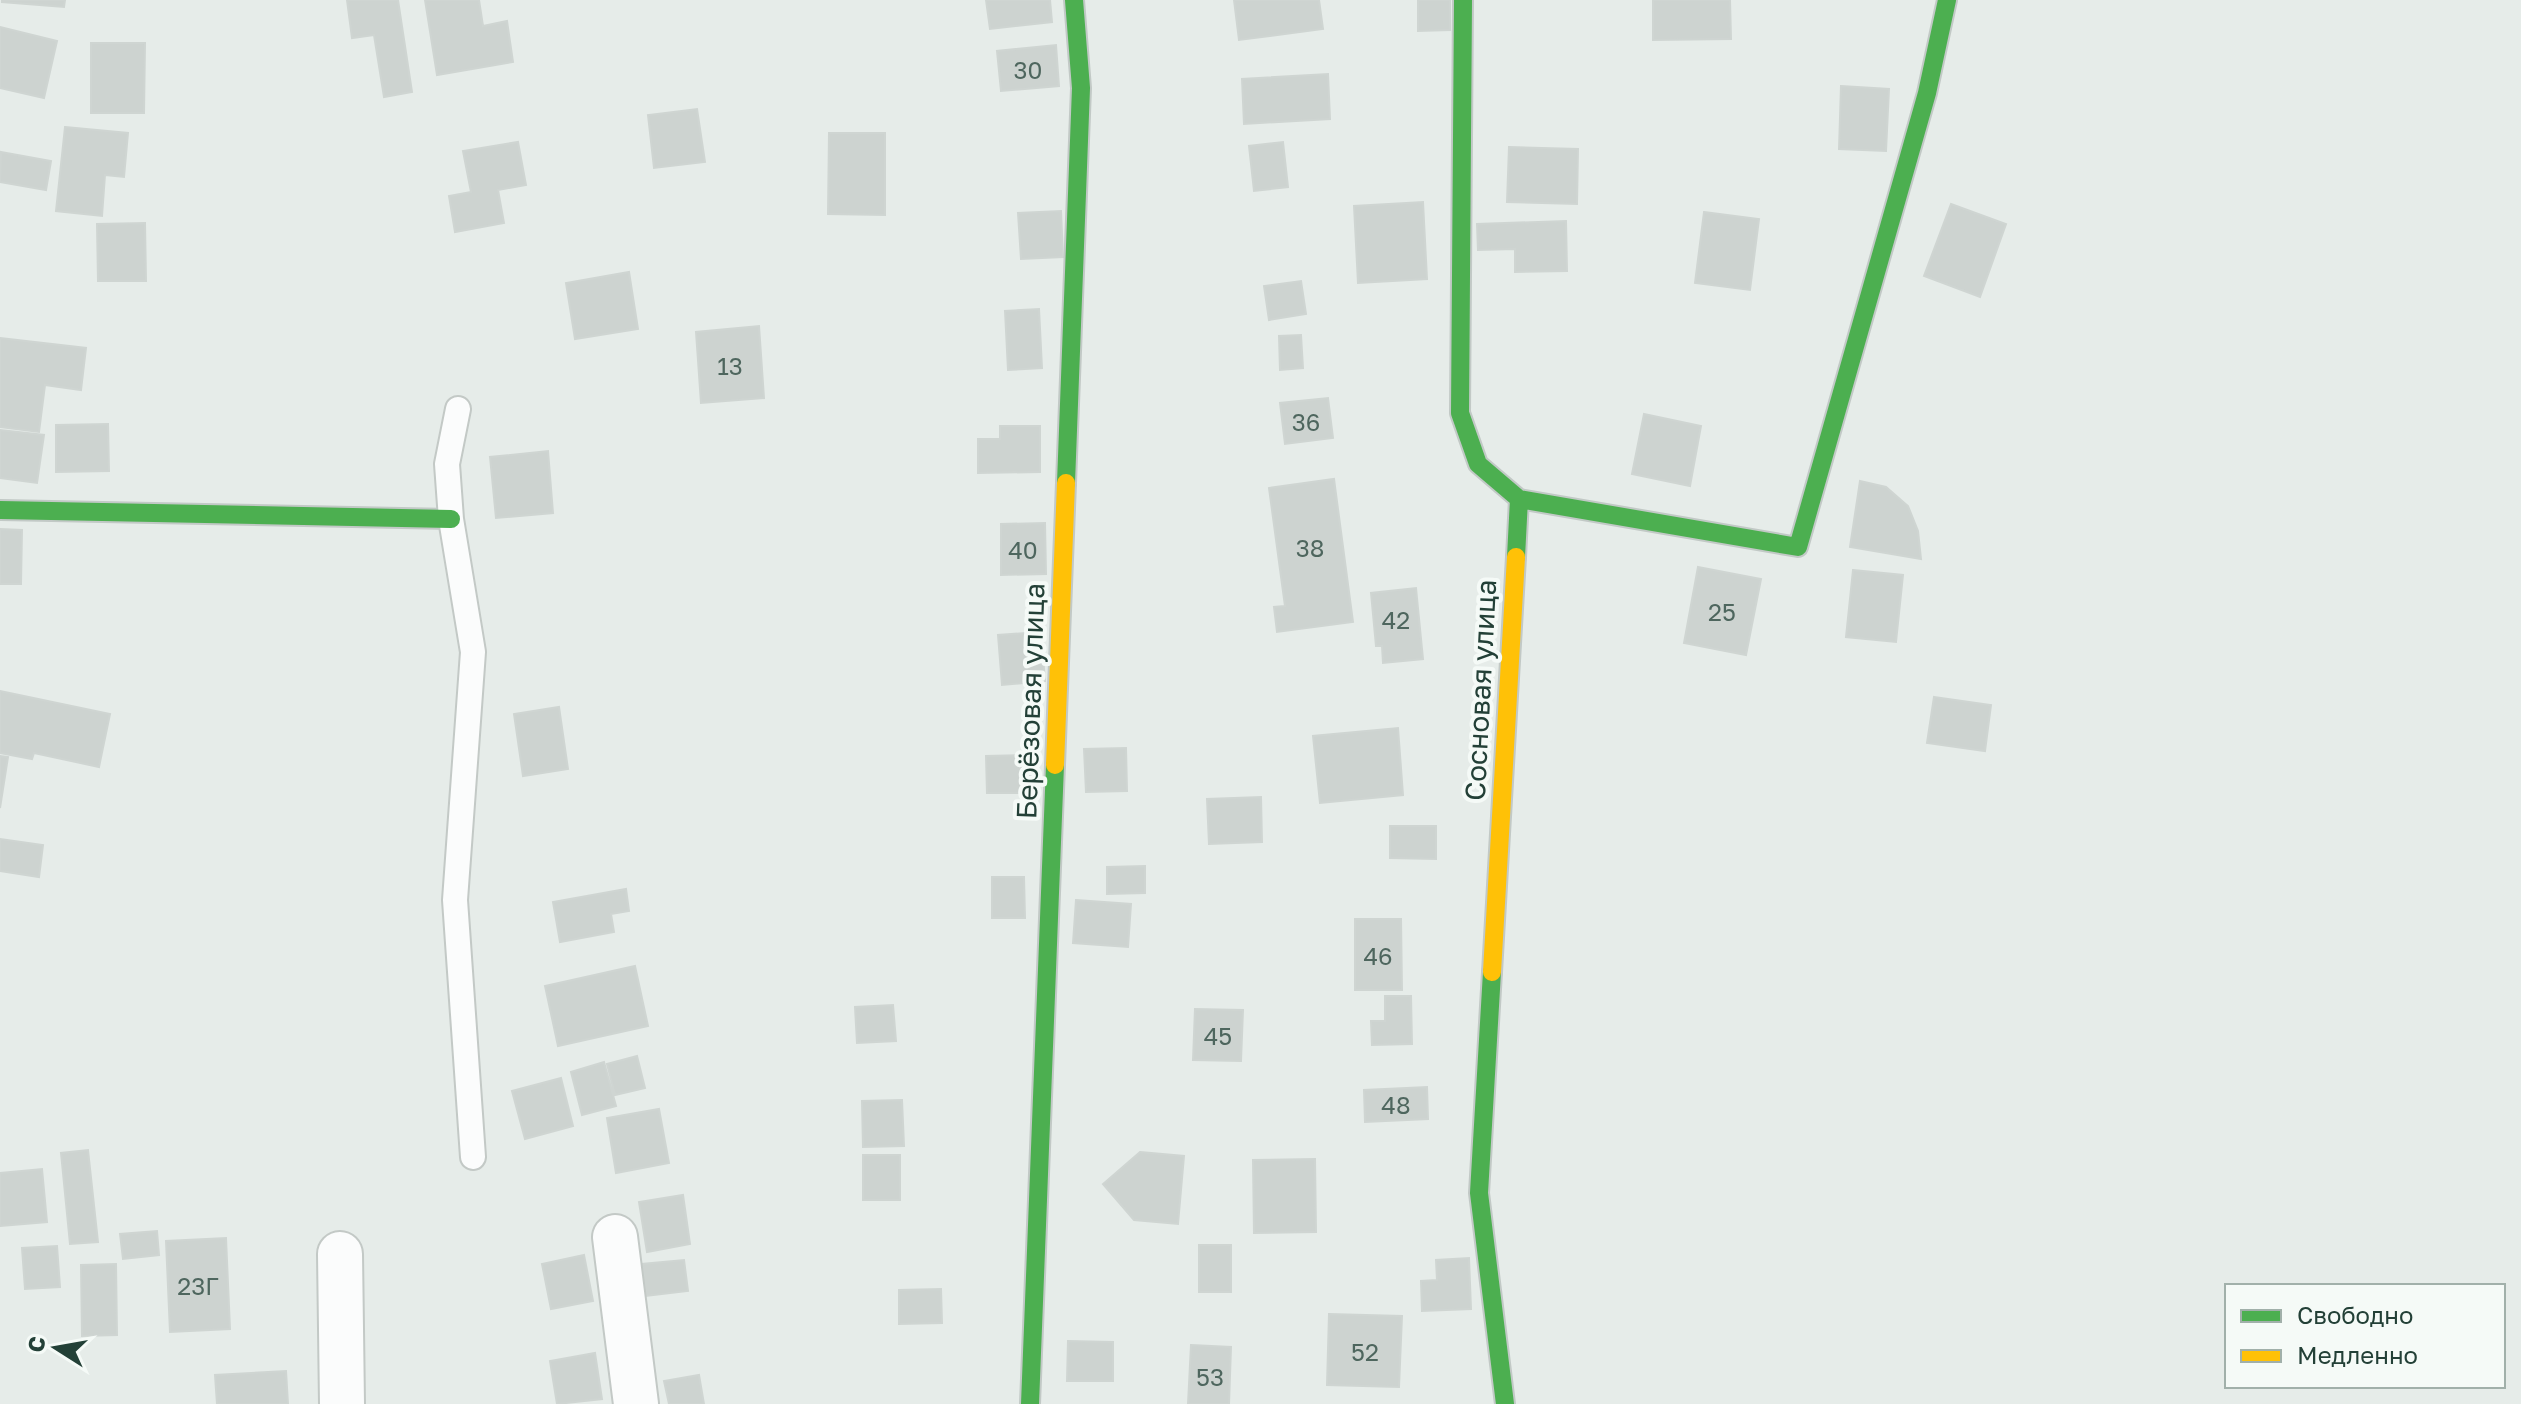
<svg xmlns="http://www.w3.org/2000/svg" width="2521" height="1404" font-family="'Golos Text',sans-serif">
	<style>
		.building { fill: #cdd3d0; stroke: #cfd5d2; stroke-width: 2 }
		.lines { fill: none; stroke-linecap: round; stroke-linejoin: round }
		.lane-casing { stroke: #c3c9c6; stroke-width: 28 }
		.street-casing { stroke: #c3c9c6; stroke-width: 48 }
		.fast-casing { stroke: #c2c9c6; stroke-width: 22 }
		.slow-casing { stroke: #c2c9c6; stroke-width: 22 }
		.lane { stroke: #fbfcfc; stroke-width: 24 }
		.street { stroke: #fbfcfc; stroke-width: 44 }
		.fast { stroke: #4caf50; stroke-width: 18 }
		.slow { stroke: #ffc107; stroke-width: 18 }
		.labels { text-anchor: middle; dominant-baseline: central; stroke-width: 8; stroke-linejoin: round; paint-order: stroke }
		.number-label { font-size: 24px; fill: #4e665e }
		.street-label { font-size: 28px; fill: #234037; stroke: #f5faf7 }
	</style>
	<rect width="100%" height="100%" fill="#e6ece9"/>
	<!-- building -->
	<path class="building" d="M2,0H65L64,7L2,2Z
		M347,0H398L412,92L384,97L374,35L352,38Z
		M425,0H479L483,26L507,21L513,62L437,75Z
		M986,0H1050L1052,22L990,29Z
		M1234,0H1319L1323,29L1239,40Z
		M1418,0H1450V30L1418,31Z
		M1653,0H1730L1731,39L1653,40Z
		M0,27L57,41L44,98L0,88Z
		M91,43H145L144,113H91Z
		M1056,45L1059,86L1001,91L997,51Z
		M1328,74L1330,119L1244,124L1242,79Z
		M1841,86L1889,89L1886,151L1839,149Z
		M697,109L705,162L654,168L648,115Z
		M65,127L128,133L124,177L105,175L102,216L56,211Z
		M829,133H885V215L828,214Z
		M518,142L526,185L498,190L504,223L455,232L449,196L471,192L463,151Z
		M1283,142L1288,187L1254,191L1249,146Z
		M1509,147L1578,149L1577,204L1507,202Z
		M1,152L51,161L46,190L0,182Z
		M1423,202L1427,279L1358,283L1354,206Z
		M1951,204L2006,224L1980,297L1924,276Z
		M1061,211L1063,257L1021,259L1018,213Z
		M1704,212L1759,219L1750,290L1695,283Z
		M1566,221L1567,271L1515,272V249L1478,250L1477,224Z
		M145,223L146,281H98L97,224Z
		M629,272L638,329L575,339L566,283Z
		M1301,281L1306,314L1269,320L1264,286Z
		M1039,309L1042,368L1008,370L1005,311Z
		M759,326L764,398L701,403L696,332Z
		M1301,335L1303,368L1280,370L1279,336Z
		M0,338L86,348L81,390L45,385L39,432L0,427Z
		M1328,398L1333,438L1285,444L1280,403Z
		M1644,414L1701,426L1690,486L1632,474Z
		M108,424L109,471L56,472V425Z
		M1000,426H1040V472L978,473V439H1000Z
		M0,430L44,435L37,483L0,478Z
		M548,451L553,513L496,518L490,457Z
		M1334,479L1353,622L1277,632L1274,607L1285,606L1269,488Z
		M1860,481L1886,487L1908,506L1918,531L1921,559L1850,547Z
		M1045,523L1046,574L1001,575V524Z
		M0,529L22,530L21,584H0Z
		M1698,567L1761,579L1746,655L1684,643Z
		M1853,570L1903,575L1896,642L1846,637Z
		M1416,588L1423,659L1383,663L1382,646H1376L1371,593Z
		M1041,632L1045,681L1002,685L998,635Z
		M0,691L110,714L99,767L34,753L32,759L0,753Z
		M1934,697L1991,705L1985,751L1927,743Z
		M559,707L568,769L523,776L514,714Z
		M1398,728L1403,795L1320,803L1313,736Z
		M1126,748L1127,791L1086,792L1084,749Z
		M1030,755L1031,793H987L986,756Z
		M0,756L8,757L0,808Z
		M1261,797L1262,842L1209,844L1207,799Z
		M1390,826H1436V859L1390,858Z
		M0,839L43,845L39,877L0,871Z
		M1145,866V893L1107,894V867Z
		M992,877H1024L1025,918H992Z
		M626,889L629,911L611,914L614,932L560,942L553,902Z
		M1076,900L1131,904L1128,947L1073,943Z
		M1355,919H1401L1402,990H1355Z
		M635,966L648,1026L558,1046L545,986Z
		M1385,996H1411L1412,1044L1372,1045L1371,1021H1385Z
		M893,1005L896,1041L857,1043L855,1007Z
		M1195,1009L1243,1010L1241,1061L1193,1060Z
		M637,1056L645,1088L615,1095L607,1064Z
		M604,1062L616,1106L582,1115L571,1072Z
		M561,1078L573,1126L525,1139L512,1091Z
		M1427,1087L1428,1119L1365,1122L1364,1090Z
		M902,1100L904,1146L863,1147L862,1101Z
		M659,1109L669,1163L616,1173L607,1118Z
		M88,1150L98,1242L70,1244L61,1153Z
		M1140,1152L1184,1156L1178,1224L1134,1220L1103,1184Z
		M863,1155H900V1200H863Z
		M1315,1159L1316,1232L1254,1233L1253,1160Z
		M42,1169L47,1222L0,1226V1173Z
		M683,1195L690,1244L647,1252L639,1202Z
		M157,1231L159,1255L123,1259L120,1234Z
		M226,1238L230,1329L170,1332L166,1241Z
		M1199,1245H1231V1292H1199Z
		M57,1246L60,1287L25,1289L22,1248Z
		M584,1255L593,1301L551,1309L542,1264Z
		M1469,1258L1471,1309L1422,1311L1421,1281L1437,1280L1436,1260Z
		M684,1260L688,1291L646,1296L642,1264Z
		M116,1264L117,1335L82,1336L81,1265Z
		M941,1289L942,1323L899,1324V1290Z
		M1329,1314L1402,1316L1399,1387L1327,1385Z
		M1068,1341L1113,1342V1381H1067Z
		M1191,1345L1231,1347L1229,1404H1188Z
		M595,1353L602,1399L557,1404L550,1361Z
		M286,1371L288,1404H217L215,1375Z
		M699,1375L704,1404H669L664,1381Z"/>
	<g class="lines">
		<defs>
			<path id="lane" d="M458,409L447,464L451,519L473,652L455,900L473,1157"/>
			<path id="street" d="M615,1237L636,1404
				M340,1254L342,1404"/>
			<path id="fast" d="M1463,0L1460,413L1478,464L1519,499L1516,557
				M1066,483L1081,88L1074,0
				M1519,499L1798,547L1927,93L1947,0
				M0,510L451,519
				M1492,972L1479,1193L1505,1404
				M1030,1404L1055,765"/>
			<path id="slow" d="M1055,765L1066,483
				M1492,972L1516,557"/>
		</defs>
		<!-- lane casing -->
		<use href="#lane" class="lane-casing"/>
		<!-- street casing -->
		<use href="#street" class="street-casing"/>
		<!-- fast casing -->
		<use href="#fast" class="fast-casing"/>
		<!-- slow casing -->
		<use href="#slow" class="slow-casing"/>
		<!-- lane -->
		<use href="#lane" class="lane"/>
		<!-- street -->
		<use href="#street" class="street"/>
		<!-- fast -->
		<use href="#fast" class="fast"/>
		<!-- slow -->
		<use href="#slow" class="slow"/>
	</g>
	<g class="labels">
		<!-- number labels -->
		<g class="number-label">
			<text x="1028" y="69">30</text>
			<text x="730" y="365">13</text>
			<text x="1306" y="421">36</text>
			<text x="1310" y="547">38</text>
			<text x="1023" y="549">40</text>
			<text x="1722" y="611">25</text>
			<text x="1396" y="619">42</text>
			<text x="1378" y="955">46</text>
			<text x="1218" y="1035">45</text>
			<text x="1396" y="1104">48</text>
			<text x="198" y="1285">23Г</text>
			<text x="1365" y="1351">52</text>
			<text x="1210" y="1376">53</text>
		</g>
		<!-- street labels -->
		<g class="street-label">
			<text transform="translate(1480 690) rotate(-87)">Сосновая улица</text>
			<text transform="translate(1030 701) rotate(-88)">Берёзовая улица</text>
		</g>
	</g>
	<!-- legend -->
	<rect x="2225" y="1284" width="280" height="104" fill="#f5faf7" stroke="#a1b0aa" stroke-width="2"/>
	<rect x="2241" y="1310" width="40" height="12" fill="#4caf50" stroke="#a1b0aa" stroke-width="2"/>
	<text x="2297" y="1324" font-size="24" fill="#234037">Свободно</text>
	<rect x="2241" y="1350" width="40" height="12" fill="#ffc107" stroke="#a1b0aa" stroke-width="2"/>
	<text x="2297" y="1364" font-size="24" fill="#234037">Медленно</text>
	<!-- north arrow -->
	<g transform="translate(56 1348) rotate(281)" stroke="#f5faf7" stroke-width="6" paint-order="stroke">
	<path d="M0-6L14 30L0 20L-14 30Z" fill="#234037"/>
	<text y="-12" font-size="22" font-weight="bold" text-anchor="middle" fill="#234037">С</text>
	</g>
</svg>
